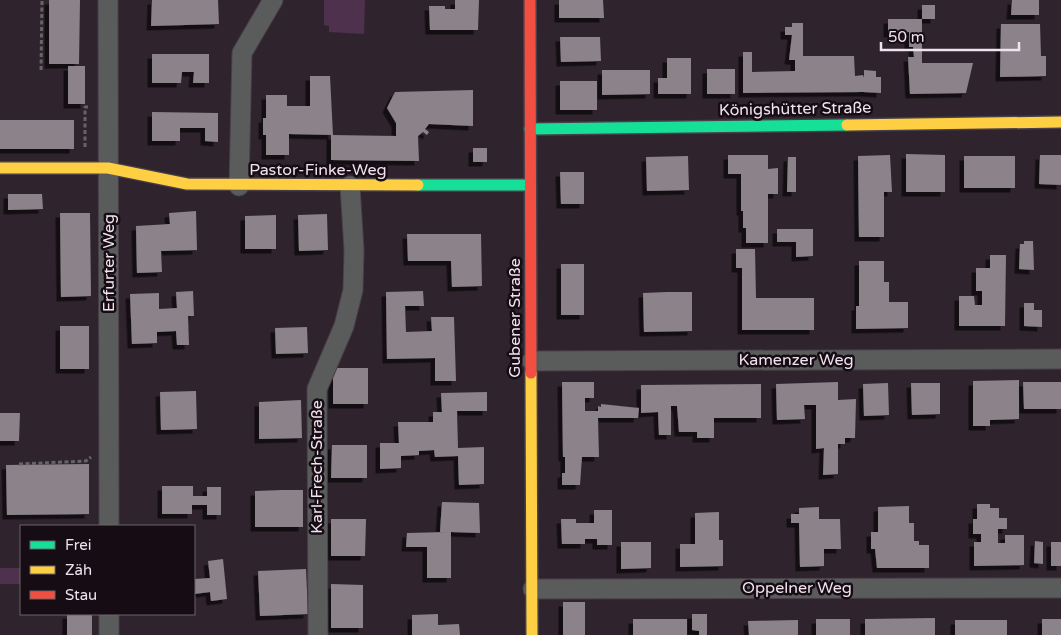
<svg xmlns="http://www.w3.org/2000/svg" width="1061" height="635" font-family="'Varela Round',sans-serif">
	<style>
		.green { fill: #4e314c }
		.building { fill: #8b828a; filter: url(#shadow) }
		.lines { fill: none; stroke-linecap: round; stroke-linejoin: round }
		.street-casing { stroke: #493f48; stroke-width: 21 }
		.fast-casing { stroke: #493f48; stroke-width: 14 }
		.slow-casing { stroke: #493f48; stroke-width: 14 }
		.jam-casing { stroke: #493f48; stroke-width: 14 }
		.path { stroke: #656466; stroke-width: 3; stroke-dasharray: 4 2.5; stroke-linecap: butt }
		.street { stroke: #5a5c5c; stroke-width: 19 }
		.fast { stroke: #16e098; stroke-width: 11 }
		.slow { stroke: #ffcf43; stroke-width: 11 }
		.jam { stroke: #f24e42; stroke-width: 11 }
		.labels { text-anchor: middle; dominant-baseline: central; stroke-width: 5; stroke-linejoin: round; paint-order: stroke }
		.street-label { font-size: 16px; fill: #f0e2ee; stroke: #150c14 }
	</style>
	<defs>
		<filter id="shadow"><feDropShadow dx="-4.5" dy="4.5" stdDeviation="0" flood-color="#0009"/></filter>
	</defs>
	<rect width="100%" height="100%" fill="#2f242e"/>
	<!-- green -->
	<path class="green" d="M324,0H365L364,34L329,32V26L324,25Z
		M0,568H21V584H0Z"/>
	<!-- building -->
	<path class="building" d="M49,0H80L79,64H49Z
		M152,0H218L219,24L151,26Z
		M455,0H479L478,30H430L429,6H445V9H455Z
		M559,0H603L604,18H559Z
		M1012,0H1039V15H1011Z
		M922,5H935V19H922Z
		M888,19H922V63H973L966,93L910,94L908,57H914L913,47H909V32L888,33Z
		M792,23H803V56H854L855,76L863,75L864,78V70L876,71V77H881V93L863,92L743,93V52H752V72L795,71V60H789L792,35H785V27H792Z
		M1001,24H1040L1041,56H1046V76L1000,77Z
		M560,37H600L601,61L561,62Z
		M152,54H209V83H193L194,72H182L181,83H152Z
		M667,58H691V94H658V78H667Z
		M68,66H85V104H68Z
		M707,69H735V94H707Z
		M602,70H650V94L602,95Z
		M310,76H330L333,135L289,134V155H266V135H263V118H266V95H287V106H310Z
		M560,81H597V110H560Z
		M473,90V126L429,124L425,129L429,132L427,135L423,132L418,136L419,161L331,160V135L396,136V123L387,108L395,92Z
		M152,112L218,113V142L205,141V128H180V141H152Z
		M0,120H74V149H0Z
		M473,148H487V162H473Z
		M906,154L945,155V192H906Z
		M728,155H768V169L778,168V194H768V243H746V228H743V211H741V174H728Z
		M890,155L892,192H884V237H859L858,156Z
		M1040,155H1061V185L1039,184Z
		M688,156L689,190L647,191L646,157Z
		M964,156H1015V188H964Z
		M788,157H796V192H787Z
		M560,172H584V204H561Z
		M8,194H42L43,209L8,210Z
		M196,211L197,250L161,251L162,272L137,273L136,226L170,224L169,213Z
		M60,213H90L91,296L61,297Z
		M327,214L328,250L299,251L298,215Z
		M276,215V249H245V216Z
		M777,229H813V256L796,257V242H777Z
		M407,234H481L482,286L452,287L451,261H408Z
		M1024,241H1033L1034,270L1019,269L1020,244H1024Z
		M736,249H755L756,298H814V330H742V268H736Z
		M990,255H1006L1005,326H959V296H974L975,305H982V291H976V268H990Z
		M859,261H884V282H889V302H908V328L856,329V306H859Z
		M561,264H584V315H561Z
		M193,291L194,316H188L189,345H177L176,331L157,332V343L132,344L130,294L159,293V309L177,308L176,292Z
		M423,291L424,306H405L406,332L432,331L431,317H454L456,381H435V358L387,359L386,292Z
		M667,292H692V331L644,332L643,293Z
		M1024,303H1034V310H1042V327L1024,326Z
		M60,326H89V369H60Z
		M307,327L308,353L276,354L275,328Z
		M333,368H368V404H333Z
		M1019,380V419L990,420V426H973V381Z
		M562,382H594V398H585V411H598V406L601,407V404L639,408L638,418H598L599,457H582L580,485H562V473H565V457H563Z
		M838,382V400L856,399L855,438H845V444H838V474L823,475L824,448L816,449V405H804L805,419L777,420L776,384Z
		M1023,382H1061V409H1024Z
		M888,383L889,415L864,416L863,384Z
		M911,383H940V414L912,415Z
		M761,384V418H714V438H697V432H679L677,406H671V435H659L658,412L641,413V385Z
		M196,391L197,429L161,430L160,392Z
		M487,392V411H457L458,448L484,447V484L459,485L458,456L435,457L434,450L419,451V455L401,456V468L380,469V443H399L398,422H433V412H442L441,393Z
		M301,400L302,438L259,439V402Z
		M0,413H20L19,441H0Z
		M332,445H367V478H331Z
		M89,464V514L7,515L6,465Z
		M162,486H193V496H207V487H221V515H207V505H192V514H162Z
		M282,490H303V527H255V491Z
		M442,502L479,503L480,533L451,532V578H427V547H406L407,533L447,532H440Z
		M977,504H990V508H999V518H1007V529H998V543H1005V535H1024V565L974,566V542H981V534H973V519H977Z
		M909,506V523H914V541H919V545H929V568H877L875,549H871V532H878V507Z
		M819,507V519H840L841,549H824V566L800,567L799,523H791V514H799V508Z
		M594,510H612V545H597V539H585V544H562L561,519H576V523H594Z
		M719,512V540H723V566L680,567V544H695V513Z
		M331,519H366L365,556H331Z
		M1035,541L1043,542V564L1034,563Z
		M621,542H651V568L621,569Z
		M1051,542H1061V566H1051Z
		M223,559L227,599L211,601L210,592L194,594V579L210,578L208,561Z
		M306,569L308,614L260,616L258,571Z
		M331,584L363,585V628H331Z
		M563,602H585V635H563Z
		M67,614H92V635H67Z
		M438,614V625L459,624L460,635H412V615Z
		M692,614H707V635H699V631L692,630Z
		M935,618V635H865V619Z
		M633,619H687V635H633Z
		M816,619H850V635H816Z
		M1042,619H1061V635H1042Z
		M798,620V635H749L748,621Z
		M955,620H1007V635H955Z"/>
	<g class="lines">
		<defs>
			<path id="street" d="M108,0L109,526
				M239,186L242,53L273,0
				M532,361L1061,359
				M533,589L1061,588
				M109,635V614
				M318,635L317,389L344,326L353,290L354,250L350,186"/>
			<path id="fast" d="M530,129L847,125
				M418,185H530"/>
			<path id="slow" d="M847,125L1061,122
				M0,168H108L187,184L418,185
				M531,373L532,635"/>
			<path id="jam" d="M530,0L531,373"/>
		</defs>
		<!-- street casing -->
		<use href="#street" class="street-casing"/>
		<!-- fast casing -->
		<use href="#fast" class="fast-casing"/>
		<!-- slow casing -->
		<use href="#slow" class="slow-casing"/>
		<!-- jam casing -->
		<use href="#jam" class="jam-casing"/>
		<!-- path -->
		<path class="path" d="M41,70L42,0
			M85,147V107H90
			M19,464L86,461L91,457"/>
		<!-- street -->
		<use href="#street" class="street"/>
		<!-- fast -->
		<use href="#fast" class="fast"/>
		<!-- slow -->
		<use href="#slow" class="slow"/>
		<!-- jam -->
		<use href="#jam" class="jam"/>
	</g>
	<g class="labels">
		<!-- street labels -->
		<g class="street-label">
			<text transform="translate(795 109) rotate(-1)">Königshütter Straße</text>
			<text x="318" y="170">Pastor-Finke-Weg</text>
			<text transform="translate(109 263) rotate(-90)">Erfurter Weg</text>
			<text transform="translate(515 318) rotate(-90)">Gubener Straße</text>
			<text x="796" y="360">Kamenzer Weg</text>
			<text transform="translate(317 467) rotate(-90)">Karl-Frech-Straße</text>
			<text x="797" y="588">Oppelner Weg</text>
		</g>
	</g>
	<!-- legend -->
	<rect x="20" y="525" width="175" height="90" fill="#150c14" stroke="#6d626b"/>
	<rect x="30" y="541" width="25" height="8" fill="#16e098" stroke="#6d626b"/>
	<text x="65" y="550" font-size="15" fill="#f0e2ee">Frei</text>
	<rect x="30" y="566" width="25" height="8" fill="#ffcf43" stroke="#6d626b"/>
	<text x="65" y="575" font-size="15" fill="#f0e2ee">Zäh</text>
	<rect x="30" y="591" width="25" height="8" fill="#f24e42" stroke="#6d626b"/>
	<text x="65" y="600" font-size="15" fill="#f0e2ee">Stau</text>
	<!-- scale -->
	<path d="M881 42v8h138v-8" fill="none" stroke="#f0e2ee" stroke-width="2.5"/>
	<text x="888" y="42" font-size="15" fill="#f0e2ee" stroke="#150c14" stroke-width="4" paint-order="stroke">50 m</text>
</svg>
